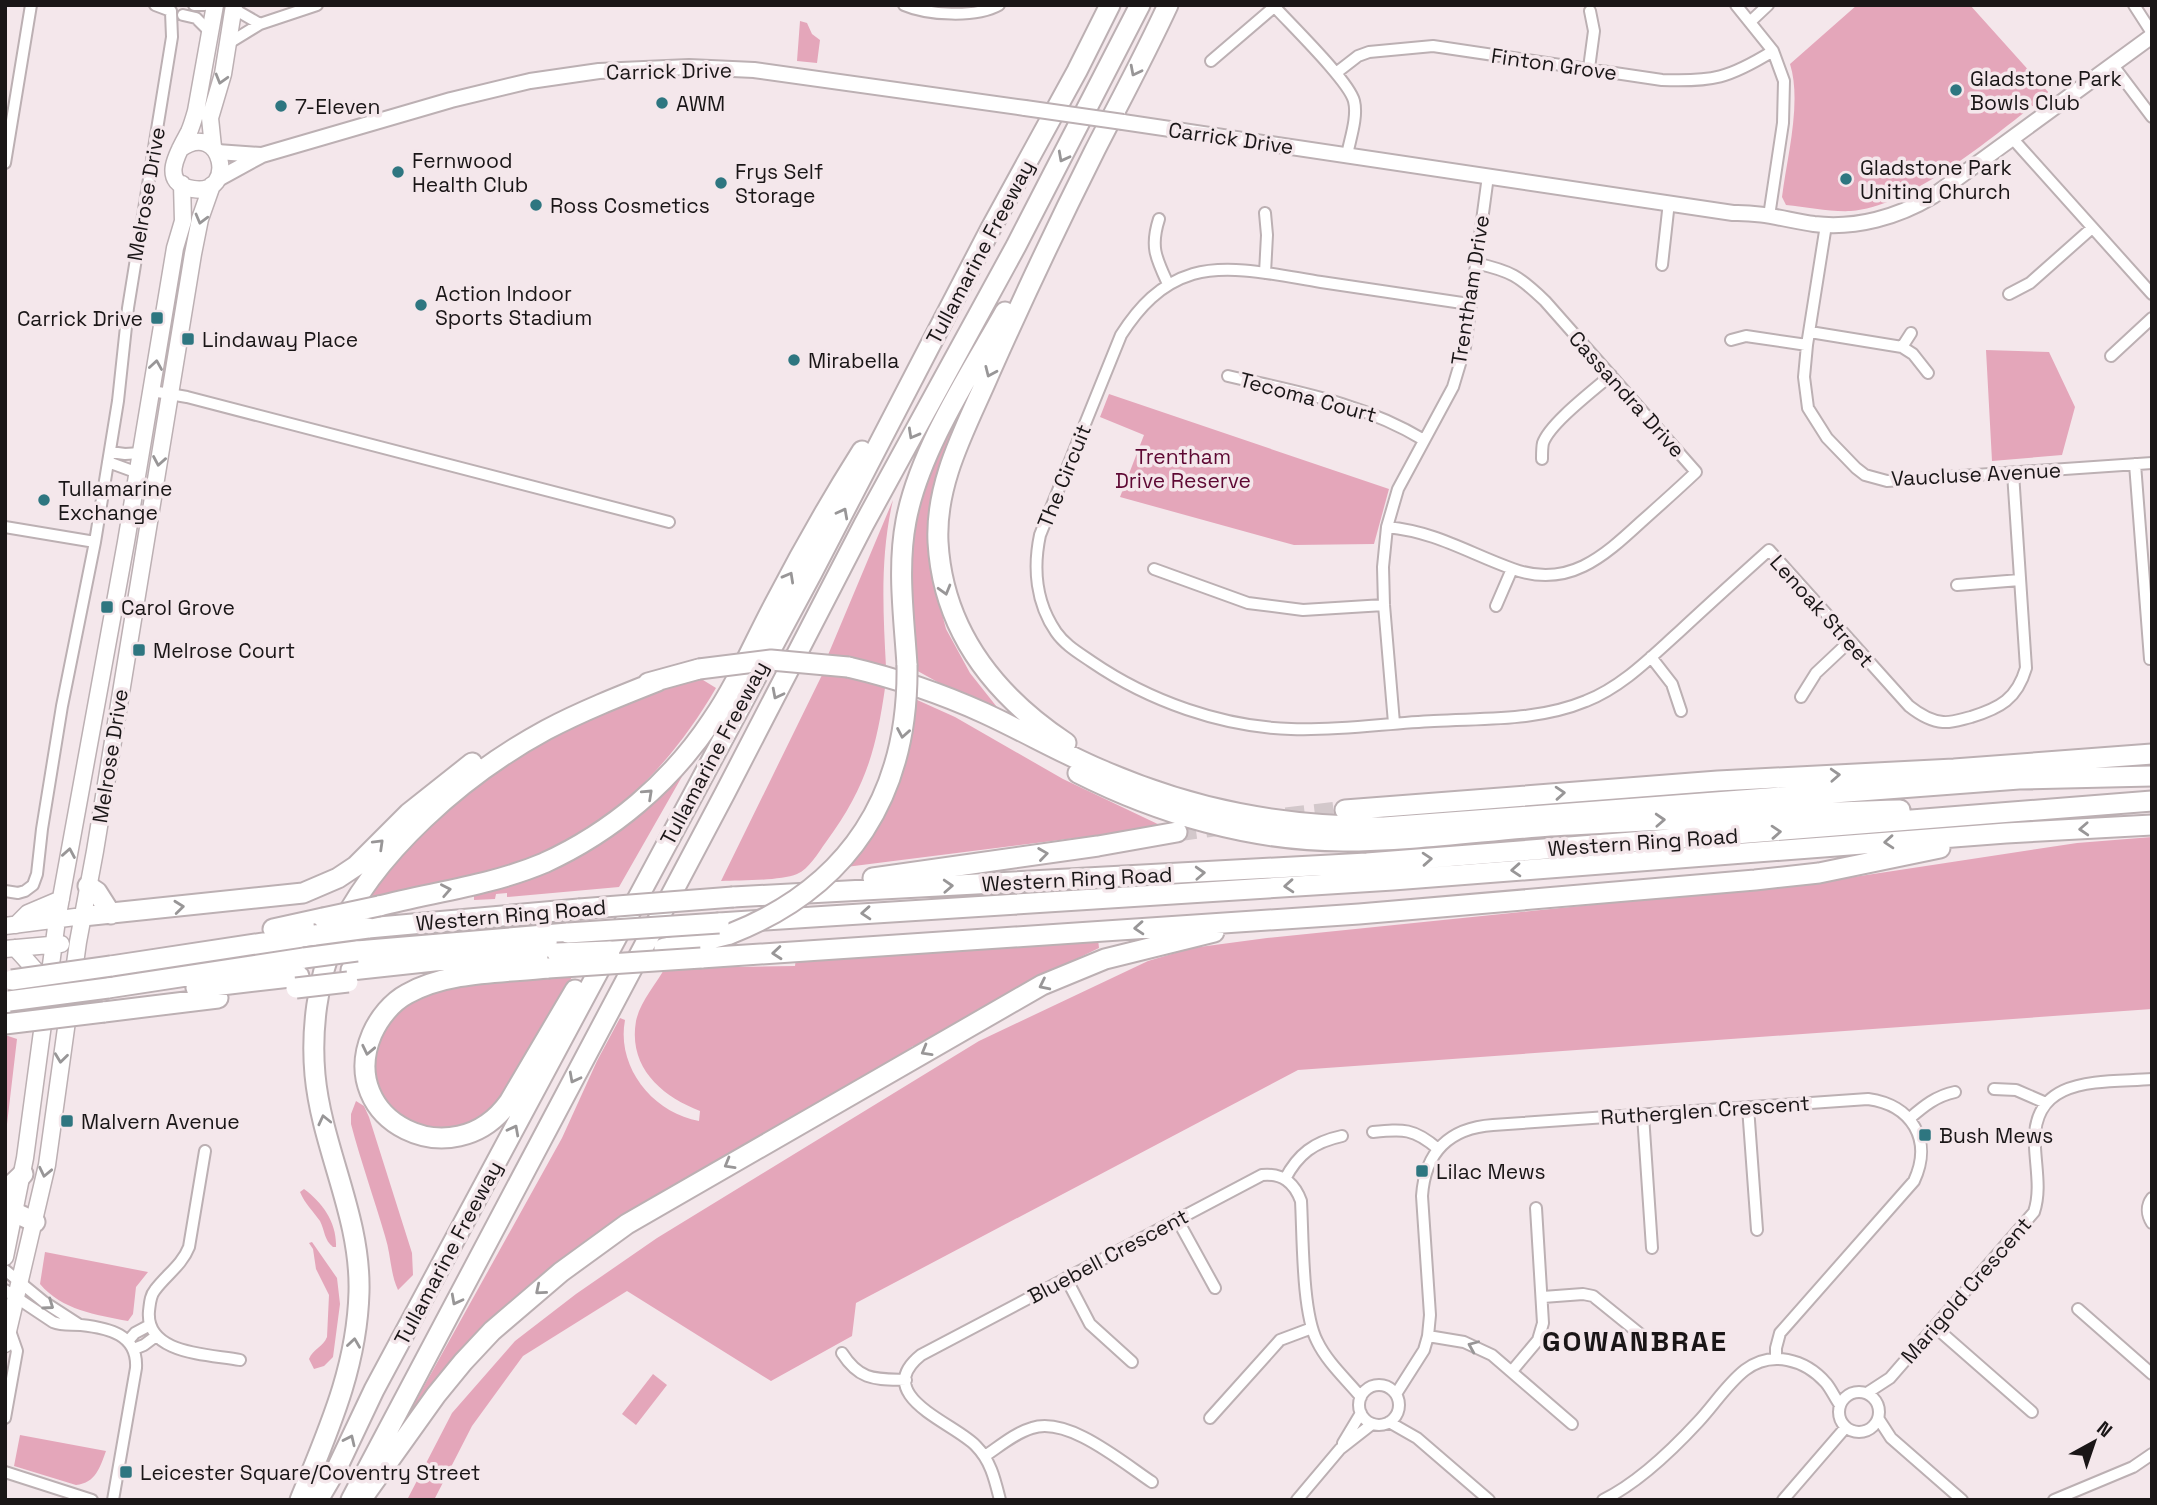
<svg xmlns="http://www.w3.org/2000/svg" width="2157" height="1505" font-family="'Space Grotesk',sans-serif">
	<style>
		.green { fill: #e4a6ba }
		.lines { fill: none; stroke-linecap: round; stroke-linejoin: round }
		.highway-tunnel { stroke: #d3c8cb; stroke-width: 19; stroke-dasharray: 19 10; stroke-linecap: butt }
		.street-casing { stroke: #bcb0b3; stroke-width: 14 }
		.secondary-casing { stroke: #bcb0b3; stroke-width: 18 }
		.primary-casing { stroke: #bcb0b3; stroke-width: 19 }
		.highway-casing { stroke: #bcb0b3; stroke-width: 23 }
		.street { stroke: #fff; stroke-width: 10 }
		.secondary { stroke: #fff; stroke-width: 14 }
		.primary { stroke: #fff; stroke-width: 16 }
		.highway { stroke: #fff; stroke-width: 19 }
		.secondary-bridge-casing { stroke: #bcb0b3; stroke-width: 18; stroke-linecap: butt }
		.highway-bridge-casing { stroke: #bcb0b3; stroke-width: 23; stroke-linecap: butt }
		.secondary-bridge { stroke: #fff; stroke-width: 14 }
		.highway-bridge { stroke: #fff; stroke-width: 19 }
		.oneway { stroke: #989697 }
		.poi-dot { fill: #2e7680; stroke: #f4e7eb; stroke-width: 2.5 }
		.labels { text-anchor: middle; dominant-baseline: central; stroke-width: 7; stroke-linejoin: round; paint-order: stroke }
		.street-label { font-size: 21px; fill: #1a1617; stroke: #f4e7eb }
		.poi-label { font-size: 21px; fill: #1a1617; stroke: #f4e7eb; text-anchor: start }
		.park-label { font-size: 21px; fill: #5e0833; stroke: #f4e7eb }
		.district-label { font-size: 28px; font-weight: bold; letter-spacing: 2px; fill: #1a1617; stroke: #f4e7eb }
	</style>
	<rect width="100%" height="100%" fill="#f4e7eb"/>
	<!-- green -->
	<path class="green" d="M1857,5H1970L2049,93C2000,131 1912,207 1851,211C1830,212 1807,207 1786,205L1782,197C1787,157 1802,102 1790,64Z
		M800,21L807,23L812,34L820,40L817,63L797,61Z
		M1986,350L2049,352L2075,407L2062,455L1992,461Z
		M1109,394L1389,489L1374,544L1294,545L1120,497L1144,435L1100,417Z
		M965,403L970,407L933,579L946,629L970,673L1008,721L914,669L909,571L914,515L945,436Z
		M893,500C880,556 883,610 886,667L828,655Z
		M822,675L853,677L885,688C876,751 865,789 826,842C818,853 809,869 797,874C780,881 740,880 721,881Z
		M693,680H703L716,688C658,787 581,853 467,881C435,889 401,892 368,898L406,849L451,806L518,755L630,698Z
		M915,699L955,717L1063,779L1164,827L846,867L905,761L914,721Z
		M692,759L619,887L507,897V893L496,894L495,899L474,900V893L518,881Z
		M2152,837V1009L1298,1070L856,1303L852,1336L771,1381L627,1291L523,1356L472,1426L434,1500H407L452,1413L515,1341L576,1294L657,1238L979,1041L1148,961L1192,948L1267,938L1834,880L2077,843Z
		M1098,939L1099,948L1060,967L917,1050L913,1046L872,1075L596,1233L556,1263L499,1312L403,1424L562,1138L597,1061L620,1018L625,1020C616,1067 653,1113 699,1121L700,1111C661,1096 628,1067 636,1021C640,1002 656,984 665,968L795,966L796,958L1034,942L1035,947L1040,946V942Z
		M544,975L572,977L499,1100L483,1118L450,1134L395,1116C390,1107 383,1098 379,1088C374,1077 375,1063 377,1051C388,980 489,981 544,975Z
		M5,1035L17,1039L5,1141Z
		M356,1101L364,1106L369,1117L412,1253L413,1275L398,1290C390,1273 391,1254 385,1236C374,1198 361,1162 351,1124V1114Z
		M304,1189C323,1203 337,1223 336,1247H333C324,1240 325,1231 320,1221C313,1211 305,1204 300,1192Z
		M312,1242L337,1278L340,1304L333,1357L324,1366L314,1369L309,1359C313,1349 323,1347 327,1337L329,1295L316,1269L313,1249L309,1243Z
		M45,1252L148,1272L136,1287L133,1314L128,1321C96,1315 62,1310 40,1284Z
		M653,1374L667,1385L636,1425L622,1414Z
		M20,1435L106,1451C100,1467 96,1483 76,1485L14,1466Z"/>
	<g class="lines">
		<!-- highway-tunnel -->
		<path class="highway-tunnel" d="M1286,817L1345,810
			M1177,832L1221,826"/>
		<defs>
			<path id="street" d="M155,5L171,11
				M194,5H205
				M904,5C927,15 976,18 999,5
				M1273,5C1290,24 1349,81 1354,101C1358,117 1350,139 1347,155
				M1736,5L1773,51L1784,81L1783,123L1769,216
				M2134,5L2152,33
				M234,9L260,24
				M183,15L196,18L211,33
				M1751,21L1768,5
				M229,43L260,24L317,5
				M1211,61L1274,7
				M2112,64L2152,117
				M1589,68L1594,31L1590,11
				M1336,73L1358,56L1369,52L1433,46L1662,80C1713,82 1729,78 1773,51
				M2012,138L2152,294
				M5,163L31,5
				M1159,219C1150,247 1156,258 1168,284
				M1826,225L1807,345L1804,377L1808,408L1827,438L1856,468L1865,475L1887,481L2152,463
				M1662,265L1669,202
				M1265,273L1267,235L1265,213
				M2009,294L2030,283L2092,228
				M1469,304C1420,297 1370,289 1321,282C1282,276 1231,263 1193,274C1160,284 1139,307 1121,335L1040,535C1033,568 1036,603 1056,632C1065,645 1079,653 1092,662C1149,701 1222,727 1291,729C1339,731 1387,723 1434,721C1485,718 1538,721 1586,701C1622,687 1651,657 1679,632C1709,604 1739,577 1769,550L1909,706C1919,714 1930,721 1943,722C1952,723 1962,719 1971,717C2000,708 2017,699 2026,668L2013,473
				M1810,332L1902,347L1913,354L1928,373
				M1731,340L1746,336L1807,345
				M1902,347L1911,333
				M2111,356L2152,318
				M1228,376C1297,392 1363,403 1424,440
				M152,391L187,397L669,522
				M110,452L125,454L141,453
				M1542,459C1542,454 1542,447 1543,443C1550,423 1594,390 1611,375
				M108,462L138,473
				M2135,464L2150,659H2152
				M5,527L95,542
				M1387,527C1437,532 1468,553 1513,569C1568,589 1603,557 1641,522C1659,506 1678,489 1696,472L1545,301C1519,276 1511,271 1475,263
				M1154,569L1248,603L1303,610L1384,605
				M1957,585L2020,580
				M1496,606L1512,569
				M1651,657L1672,684L1681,711
				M1801,697L1816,673L1850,641
				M1394,723L1384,605L1383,567L1387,527L1398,489L1453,387L1465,347L1488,176
				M5,891L18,893L25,891L33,885L37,874L42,829L62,706L95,542L118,401L128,308L172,37L171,12
				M1994,1089L2016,1090L2046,1103
				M1748,1107L1757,1230
				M1643,1115L1652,1248
				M1910,1118C1924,1106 1936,1096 1955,1092
				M1373,1132C1403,1129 1414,1128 1438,1149
				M205,1151L189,1247C182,1265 166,1275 155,1290C150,1296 150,1303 149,1311C145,1355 210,1354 240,1360
				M1285,1179C1298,1154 1314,1142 1342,1136
				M2152,1198C2146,1206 2147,1215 2152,1223
				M1177,1219L1215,1288
				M5,1270L44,1302L78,1324
				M1066,1278L1090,1324L1132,1362
				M5,1290L53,1322C63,1326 71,1324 81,1325C108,1328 138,1334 136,1368L113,1500
				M1543,1297L1583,1294L1593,1296L1640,1334
				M2078,1309L2152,1374
				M1935,1327L2032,1412
				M1428,1336L1464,1342L1492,1355L1572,1424
				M128,1341L135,1333L150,1325
				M134,1349L144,1345L156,1336
				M842,1353C860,1381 875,1379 906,1380
				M1512,1371L1538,1340L1543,1323L1536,1208
				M1359 1405a20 20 0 1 1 40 0a20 20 0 1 1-40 0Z
				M1839 1412a20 20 0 1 1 40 0a20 20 0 1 1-40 0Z
				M1867,1393L1890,1378L2034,1212C2041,1191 2036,1169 2035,1147C2030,1074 2102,1083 2152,1079
				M1396,1394L1424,1350L1428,1336L1430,1315L1422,1196C1425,1152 1449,1128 1493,1125L1868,1099C1912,1105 1933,1140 1914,1181L1780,1333L1776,1348V1358
				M5,1418L17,1351L9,1328
				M1210,1418L1280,1340L1312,1328
				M1878,1418L1891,1438L1962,1500
				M1389,1422L1417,1438L1489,1500
				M1343,1443L1361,1413
				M985,1456C1000,1446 1015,1433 1032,1428C1068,1416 1122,1462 1152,1482
				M5,1472L92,1500
				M1000,1500C995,1480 991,1461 976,1446C955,1423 870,1396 921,1355L1262,1175C1282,1173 1294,1182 1301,1201C1303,1237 1302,1312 1317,1341C1327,1362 1346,1379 1361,1397
				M1297,1500L1340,1449L1372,1424
				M1603,1500C1636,1484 1673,1449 1698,1422C1714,1405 1727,1384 1745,1370C1771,1350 1805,1359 1826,1383C1831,1389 1835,1398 1840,1405
				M1783,1500L1846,1427
				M2054,1500L2133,1467L2152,1454"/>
			<path id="secondary" d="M1123,122L1733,213C1761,212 1787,220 1814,224C1856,229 1898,217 1933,196L2152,36
				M217,152L261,155
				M218,179L262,155L451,100L530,81L599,71L689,67L754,70L1025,108"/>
			<path id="primary" d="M213,147L210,118L223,74L234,5
				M180,149C223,118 238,197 193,189C157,183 180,149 189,132C192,125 194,118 196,111L215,5
				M16,925L28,913L61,899
				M5,926L83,916
				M15,948C27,959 35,973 48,981
				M5,949L61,944
				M5,1257L25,1158L57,920L126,542L175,248L183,221L182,184
				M5,1344L47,1165L78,942L95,851L193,254L200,219L212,185"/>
			<path id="highway" d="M907,665C904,617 897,568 906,521C919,451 970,374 1005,312
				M848,667C895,678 940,693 984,713C1023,731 1060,752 1099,769C1195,811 1280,826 1384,827L2019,779L2152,776
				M648,683L699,669
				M1066,743C994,695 943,631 938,542C935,481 967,426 990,372C1023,298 1058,224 1094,152C1119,103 1145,55 1168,5
				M1078,773C1159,814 1252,841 1343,841C1412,841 1481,831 1550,826C1667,820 1783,813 1900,810
				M1345,810L1718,781L1954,769L2152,754
				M873,878L1098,846L1177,832
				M88,886L97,892L111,914
				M733,897L1367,863L2152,801
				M379,906C434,892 492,885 544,863C612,832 671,782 712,720C737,684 754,642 775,603C802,551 831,500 862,451
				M83,916L303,893L338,878L356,866L409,813L472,763
				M719,923L1393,880L2006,833L2152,825
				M368,928L579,909
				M273,929L323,918
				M664,948L698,942L730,934
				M357,951L568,933
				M701,958L1359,914L1755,880L1819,873L1940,848
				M111,966L315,935
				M548,968C502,973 448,971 407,994C392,1002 379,1018 372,1034C335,1121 454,1179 509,1102L575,990
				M351,970L434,961L557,953
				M108,988L304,958
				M196,988L299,976
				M5,1011H8
				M104,1012L218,998
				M5,1191L23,1174
				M5,1208L35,1222
				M300,1500C328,1431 357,1368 359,1292C361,1216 322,1149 315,1075C311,1031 317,980 335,939C372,853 465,774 546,730C582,711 620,696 658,681
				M318,1500L338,1466L374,1390L812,573L991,228L1077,71L1110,5
				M351,1500L725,793L864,524L1016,246L1140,5
				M361,1500L436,1395L463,1362L492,1331L561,1272L627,1224L1042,985L1105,959L1214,932"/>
		</defs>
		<!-- street casing -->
		<use href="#street" class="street-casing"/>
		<!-- secondary casing -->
		<use href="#secondary" class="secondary-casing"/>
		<!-- primary casing -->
		<use href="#primary" class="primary-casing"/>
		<!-- highway casing -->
		<use href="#highway" class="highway-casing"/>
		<!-- street -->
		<use href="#street" class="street"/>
		<!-- secondary -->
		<use href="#secondary" class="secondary"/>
		<!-- primary -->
		<use href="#primary" class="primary"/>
		<!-- highway -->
		<use href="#highway" class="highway"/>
		<defs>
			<path id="secondary-bridge" d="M1025,108L1123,122"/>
			<path id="highway-bridge" d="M699,669L771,660L848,667
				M579,909L733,897
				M323,918L379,906
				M568,933L719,923
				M730,934C850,887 909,794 907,665
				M315,935L368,928
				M557,953L610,951
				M304,958L357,951
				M548,968L701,958
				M12,980L111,966
				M296,988L348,982
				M9,1001L108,988
				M5,1024L104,1012"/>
		</defs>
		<!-- secondary-bridge casing -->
		<use href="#secondary-bridge" class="secondary-bridge-casing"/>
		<!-- highway-bridge casing -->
		<use href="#highway-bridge" class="highway-bridge-casing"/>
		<!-- secondary-bridge -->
		<use href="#secondary-bridge" class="secondary-bridge"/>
		<!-- highway-bridge -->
		<use href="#highway-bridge" class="highway-bridge"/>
	</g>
	<!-- one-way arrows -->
	<defs><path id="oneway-chevron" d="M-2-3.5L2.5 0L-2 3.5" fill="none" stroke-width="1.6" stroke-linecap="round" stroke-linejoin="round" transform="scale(1.75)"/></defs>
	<g class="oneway">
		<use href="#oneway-chevron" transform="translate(1135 71) rotate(117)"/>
		<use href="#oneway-chevron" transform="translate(221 79) rotate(106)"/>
		<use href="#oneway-chevron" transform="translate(1063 157) rotate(118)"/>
		<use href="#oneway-chevron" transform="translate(201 219) rotate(105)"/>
		<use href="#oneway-chevron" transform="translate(156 365) rotate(-81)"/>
		<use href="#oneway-chevron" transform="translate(990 372) rotate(114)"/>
		<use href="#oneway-chevron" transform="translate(913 434) rotate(119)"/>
		<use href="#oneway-chevron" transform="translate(159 461) rotate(100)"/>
		<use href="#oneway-chevron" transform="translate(843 513) rotate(-62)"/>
		<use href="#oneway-chevron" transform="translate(789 577) rotate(-61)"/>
		<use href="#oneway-chevron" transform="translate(945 590) rotate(74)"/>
		<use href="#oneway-chevron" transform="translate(777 694) rotate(117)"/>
		<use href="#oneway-chevron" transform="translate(903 733) rotate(100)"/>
		<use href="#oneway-chevron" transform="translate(1835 775) rotate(-3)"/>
		<use href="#oneway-chevron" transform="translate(1560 793) rotate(-4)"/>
		<use href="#oneway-chevron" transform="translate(648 794) rotate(-43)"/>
		<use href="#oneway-chevron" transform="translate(1660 820) rotate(-3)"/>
		<use href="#oneway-chevron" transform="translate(2084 829) rotate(177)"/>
		<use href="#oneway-chevron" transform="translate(1776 832) rotate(-4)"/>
		<use href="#oneway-chevron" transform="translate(1889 842) rotate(176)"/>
		<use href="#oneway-chevron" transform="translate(379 844) rotate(-44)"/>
		<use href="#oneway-chevron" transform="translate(69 853) rotate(-80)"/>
		<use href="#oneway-chevron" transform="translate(1043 854) rotate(-8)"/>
		<use href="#oneway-chevron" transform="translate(1427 859) rotate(-4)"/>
		<use href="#oneway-chevron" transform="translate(1516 870) rotate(176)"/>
		<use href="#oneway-chevron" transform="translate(1200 873) rotate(-3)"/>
		<use href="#oneway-chevron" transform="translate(948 886) rotate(-3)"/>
		<use href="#oneway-chevron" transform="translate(1289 886) rotate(176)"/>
		<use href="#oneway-chevron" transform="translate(446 890) rotate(-11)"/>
		<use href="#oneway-chevron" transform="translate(179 907) rotate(-6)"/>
		<use href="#oneway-chevron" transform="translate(866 913) rotate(176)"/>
		<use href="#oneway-chevron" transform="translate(1139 928) rotate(176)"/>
		<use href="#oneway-chevron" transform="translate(777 953) rotate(175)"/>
		<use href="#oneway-chevron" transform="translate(1044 985) rotate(154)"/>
		<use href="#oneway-chevron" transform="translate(368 1050) rotate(102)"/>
		<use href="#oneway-chevron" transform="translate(926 1051) rotate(150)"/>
		<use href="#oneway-chevron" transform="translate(61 1058) rotate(97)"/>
		<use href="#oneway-chevron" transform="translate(574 1078) rotate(118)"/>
		<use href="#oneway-chevron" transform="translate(324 1120) rotate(-103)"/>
		<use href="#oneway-chevron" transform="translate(514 1130) rotate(-62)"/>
		<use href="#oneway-chevron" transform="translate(729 1164) rotate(150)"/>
		<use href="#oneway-chevron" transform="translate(45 1172) rotate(102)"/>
		<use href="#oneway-chevron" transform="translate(540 1290) rotate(140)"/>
		<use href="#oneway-chevron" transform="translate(456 1300) rotate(118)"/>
		<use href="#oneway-chevron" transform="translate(49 1305) rotate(35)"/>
		<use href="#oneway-chevron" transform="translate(354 1343) rotate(-82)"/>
		<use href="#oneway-chevron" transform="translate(1473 1346) rotate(-157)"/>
		<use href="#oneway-chevron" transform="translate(350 1440) rotate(-65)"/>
	</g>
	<!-- markers -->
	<g class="poi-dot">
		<circle cx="1956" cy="90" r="7"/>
		<circle cx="662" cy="103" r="7"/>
		<circle cx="281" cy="106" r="7"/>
		<circle cx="398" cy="172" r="7"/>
		<circle cx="1846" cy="179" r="7"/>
		<circle cx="721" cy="183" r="7"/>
		<circle cx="536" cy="205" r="7"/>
		<circle cx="421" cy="305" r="7"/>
		<rect x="150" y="311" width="14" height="14" rx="3.5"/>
		<rect x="181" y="332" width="14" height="14" rx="3.5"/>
		<circle cx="794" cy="360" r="7"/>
		<circle cx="44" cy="500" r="7"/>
		<rect x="100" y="600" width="14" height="14" rx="3.5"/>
		<rect x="132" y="643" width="14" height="14" rx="3.5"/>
		<rect x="60" y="1114" width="14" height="14" rx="3.5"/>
		<rect x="1918" y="1128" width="14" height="14" rx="3.5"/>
		<rect x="1415" y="1164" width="14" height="14" rx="3.5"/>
		<rect x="119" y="1465" width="14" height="14" rx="3.5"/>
	</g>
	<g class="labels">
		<!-- street labels -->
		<g class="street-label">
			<text transform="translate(1554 64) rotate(8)">Finton Grove</text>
			<text transform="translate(669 71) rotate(-1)">Carrick Drive</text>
			<text transform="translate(1231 138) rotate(8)">Carrick Drive</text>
			<text transform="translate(146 194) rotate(-80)">Melrose Drive</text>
			<text transform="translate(980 252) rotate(-62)">Tullamarine Freeway</text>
			<text transform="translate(1470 290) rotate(-81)">Trentham Drive</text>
			<text transform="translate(1627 394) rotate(48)">Cassandra Drive</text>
			<text transform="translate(1308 397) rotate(15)">Tecoma Court</text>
			<text transform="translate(1976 474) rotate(-3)">Vaucluse Avenue</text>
			<text transform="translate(1064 476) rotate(-68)">The Circuit</text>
			<text transform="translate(1822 611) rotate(48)">Lenoak Street</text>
			<text transform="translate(714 753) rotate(-62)">Tullamarine Freeway</text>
			<text transform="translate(110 756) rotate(-81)">Melrose Drive</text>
			<text transform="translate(1643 842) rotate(-4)">Western Ring Road</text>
			<text transform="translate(1077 879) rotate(-3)">Western Ring Road</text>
			<text transform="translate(511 915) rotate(-5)">Western Ring Road</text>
			<text transform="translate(1705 1110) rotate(-4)">Rutherglen Crescent</text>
			<text transform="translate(448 1253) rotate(-62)">Tullamarine Freeway</text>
			<text transform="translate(1108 1256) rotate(-28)">Bluebell Crescent</text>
			<text transform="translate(1966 1290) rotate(-49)">Marigold Crescent</text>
		</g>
		<!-- poi labels -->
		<g class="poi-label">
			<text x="1970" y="78">Gladstone Park<tspan x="1970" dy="24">Bowls Club</tspan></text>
			<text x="676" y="103">AWM</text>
			<text x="295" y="106">7-Eleven</text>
			<text x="412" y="160">Fernwood<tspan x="412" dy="24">Health Club</tspan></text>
			<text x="1860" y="167">Gladstone Park<tspan x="1860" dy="24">Uniting Church</tspan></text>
			<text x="735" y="171">Frys Self<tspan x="735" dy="24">Storage</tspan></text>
			<text x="550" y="205">Ross Cosmetics</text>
			<text x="435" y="293">Action Indoor<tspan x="435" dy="24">Sports Stadium</tspan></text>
			<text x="143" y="318" text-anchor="end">Carrick Drive</text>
			<text x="202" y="339">Lindaway Place</text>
			<text x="808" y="360">Mirabella</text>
			<text x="58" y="488">Tullamarine<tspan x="58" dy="24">Exchange</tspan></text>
			<text x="121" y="607">Carol Grove</text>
			<text x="153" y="650">Melrose Court</text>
			<text x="81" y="1121">Malvern Avenue</text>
			<text x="1939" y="1135">Bush Mews</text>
			<text x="1436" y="1171">Lilac Mews</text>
			<text x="140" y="1472">Leicester Square/Coventry Street</text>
		</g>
		<!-- park labels -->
		<g class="park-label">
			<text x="1183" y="456">Trentham<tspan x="1183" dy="24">Drive Reserve</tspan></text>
		</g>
		<!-- district labels -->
		<g class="district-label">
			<text x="1635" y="1341">GOWANBRAE</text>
		</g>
	</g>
	<!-- border -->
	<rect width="2157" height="1505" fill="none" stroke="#1a1617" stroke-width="14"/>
	<!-- north arrow -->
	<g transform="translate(2094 1442) rotate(40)" stroke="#f4e7eb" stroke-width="5" paint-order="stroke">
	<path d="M0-5L12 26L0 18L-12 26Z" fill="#1a1617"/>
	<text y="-10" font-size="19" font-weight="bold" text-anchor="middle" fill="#1a1617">N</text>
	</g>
</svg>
